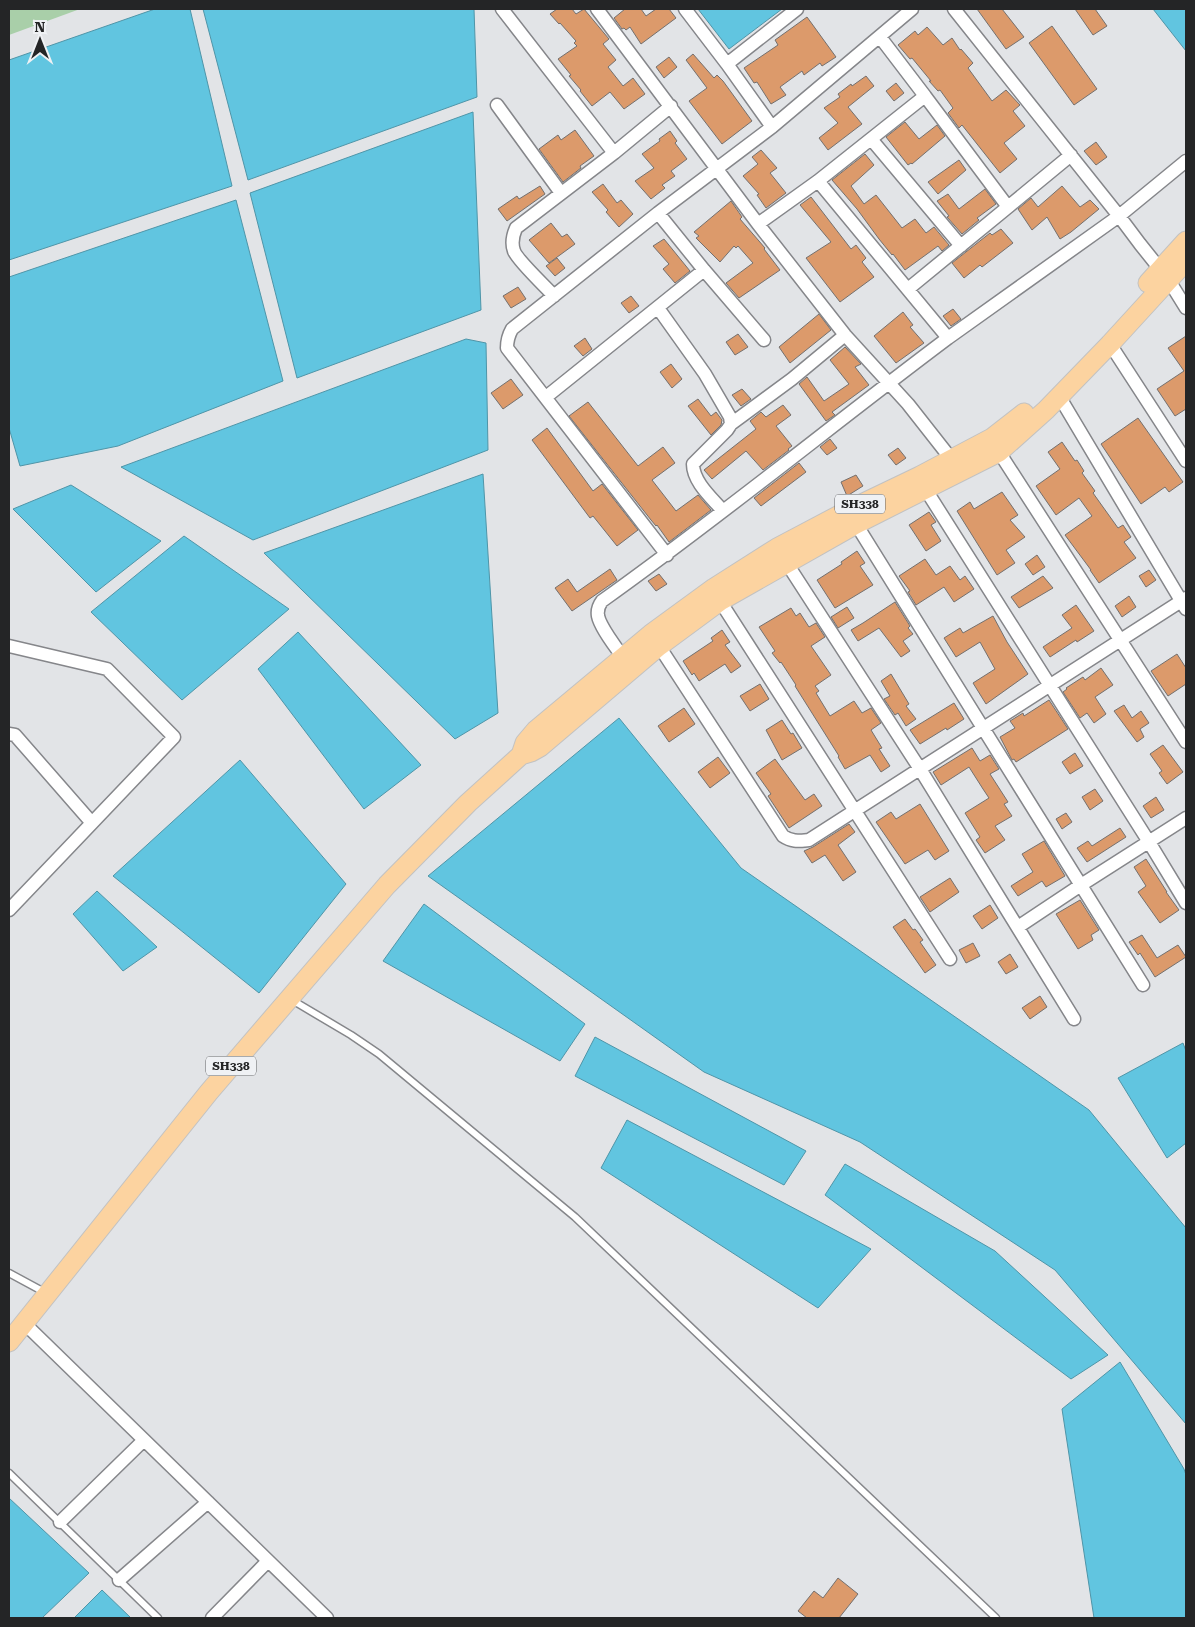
<svg xmlns="http://www.w3.org/2000/svg" width="1195" height="1627" font-family="'Roboto Serif',serif">
	<style>
		.green { fill: #a9cfa9 }
		.water { fill: #61c5e0; stroke: #4f95a8 }
		.building { fill: #dc9a6b; stroke: #74706e }
		.lines { fill: none; stroke-linecap: round; stroke-linejoin: round }
		.service-casing { stroke: #85868a; stroke-width: 9 }
		.minor-casing { stroke: #85868a; stroke-width: 15 }
		.primary-casing { stroke: #c2c2c2; stroke-width: 21 }
		.service { stroke: #fff; stroke-width: 6 }
		.minor { stroke: #fff; stroke-width: 12 }
		.primary { stroke: #fcd3a0; stroke-width: 19 }
		.labels { text-anchor: middle; dominant-baseline: central; stroke-width: 5; stroke-linejoin: round; paint-order: stroke }
		.shield { fill: #eff1f4; stroke: #616264; stroke-width: 1 }
		.shield-label { font-size: 12px; font-weight: bold; fill: #242526 }
	</style>
	<rect width="100%" height="100%" fill="#e2e4e7"/>
	<!-- green -->
	<path class="green" d="M9,9H80L9,35Z"/>
	<!-- water -->
	<path class="water" d="M155,9H190L232,186L9,260V60Z
		M203,9H474L477,97L248,180Z
		M698,9H782L729,49Z
		M1153,9H1186V51Z
		M473,112L481,310L297,378L250,193Z
		M236,200L283,381L118,446L20,466L9,428V277Z
		M466,339L486,343L488,450L253,540L121,467Z
		M483,474L498,713L455,739L264,553Z
		M71,485L161,541L96,592L13,509Z
		M184,536L289,609L182,700L91,612Z
		M298,632L421,765L364,809L258,669Z
		M619,718L741,868L1089,1110L1186,1228V1424L1055,1270L860,1142L704,1072L428,876Z
		M240,760L346,884L259,993L113,876Z
		M97,891L157,947L123,971L73,914Z
		M424,904L585,1024L560,1061L383,961Z
		M595,1037L806,1151L784,1185L575,1076Z
		M1183,1043L1186,1051V1143L1167,1158L1118,1078Z
		M627,1120L871,1249L818,1308L601,1168Z
		M845,1164L995,1251L1108,1355L1071,1379L825,1195Z
		M1120,1362L1184,1469L1186,1475V1618H1094L1062,1409Z
		M9,1498L89,1573L42,1618H9Z
		M102,1590L131,1618H74Z"/>
	<!-- building -->
	<path class="building" d="M557,9H572L576,14L584,9L609,39L603,44L616,60L608,67L623,86L633,78L645,94L624,109L610,92L592,106L580,91L581,90L569,76L571,75L558,59L577,46L574,43L576,41L560,23L559,24L550,14Z
		M625,9H641L646,16L656,9H669L676,18L641,44L630,27L626,30L624,28L622,29L614,18Z
		M977,9H1002L1024,37L1006,49Z
		M1075,9H1095L1107,26L1093,35Z
		M807,17L836,57L822,66L820,63L804,75L802,71L780,87L786,95L771,104L757,82L754,83L744,68L778,45L775,40Z
		M1052,26L1097,89L1074,105L1029,43Z
		M927,27L943,45L952,38L960,50L961,49L973,63L968,68L992,101L1006,90L1020,105L1013,111L1025,126L1004,143L1017,159L1000,173L962,125L959,128L948,113L953,108L940,90L938,91L929,81H931L912,58L910,59L898,45L915,31L918,35Z
		M693,54L714,78L717,75L723,81L752,121L722,144L689,101L707,88L686,60Z
		M669,57L677,67L664,78L656,67Z
		M866,76L874,86L848,107L862,124L828,150L819,138L838,123L824,108L840,97L838,94L851,84L852,86Z
		M896,83L904,93L894,101L886,91Z
		M905,122L919,139L937,125L945,136L912,164L911,163L908,165L886,137Z
		M575,130L594,156L580,166L581,168L563,182L539,149L558,135L561,140Z
		M670,131L677,141L675,143L687,159L671,171L675,176L662,185L665,188L651,199L635,181L654,168L642,154L660,141L659,139Z
		M1096,142L1107,157L1096,165L1084,151Z
		M761,150L777,168L770,173L786,193L766,208L757,195L759,194L743,176L758,164L752,157Z
		M865,154L874,165L851,186L864,204L876,195L902,228L915,219L926,233L934,227L949,245L942,251L938,246L905,270L893,254L892,255L879,239L857,209L832,180Z
		M959,160L966,170L938,194L928,182Z
		M603,184L617,203L621,200L633,214L619,227L606,212L608,210L592,192Z
		M540,186L545,194L507,221L498,209L517,196L519,199Z
		M1062,186L1080,207L1090,200L1099,209L1071,232L1060,239L1047,217L1032,230L1018,209L1031,198L1038,207Z
		M985,189L996,204L977,218L979,220L962,234L947,217L949,216L937,201L948,194L959,209Z
		M811,197L851,249L856,245L866,258L862,262L874,277L840,302L806,258L831,242L800,205Z
		M731,201L742,217L740,219L765,248L764,249L780,270L739,298L726,283L753,263L738,246L736,248L734,246L720,262L696,238L699,236L694,232Z
		M551,223L562,237L567,234L575,244L549,263L529,240Z
		M1001,229L1013,243L982,267L980,265L964,278L952,263L990,233L992,235Z
		M664,239L690,271L675,283L663,269L669,264L653,246Z
		M557,258L565,268L555,276L546,266Z
		M518,287L526,299L511,308L503,296Z
		M631,296L639,306L629,313L621,303Z
		M953,309L961,319L951,326L943,316Z
		M903,312L913,325L910,327L924,343L896,363L874,336Z
		M819,314L831,330L790,363L779,347Z
		M738,334L748,347L735,355L726,342Z
		M1186,336V409L1175,416L1157,389L1184,371L1168,348Z
		M585,338L592,349L583,356L574,346Z
		M845,347L861,364L855,367L869,385L832,412L835,415L826,421L799,384L807,377L824,401L849,384L830,360Z
		M671,364L682,379L672,388L660,372Z
		M511,379L523,395L503,409L491,393Z
		M742,389L751,399L741,406L732,395Z
		M698,399L711,416L716,412L722,420L721,425L711,435L688,406Z
		M588,402L638,466L663,447L675,463L652,480L676,511L698,495L711,510L669,542L657,525L656,526L651,520L569,416Z
		M783,405L791,415L776,426L792,446L788,449L789,450L763,470L746,451L712,479L704,470L756,429L750,421L761,412L766,417Z
		M1138,418L1183,482L1169,492L1165,487L1141,504L1101,444Z
		M547,428L593,491L602,484L638,530L617,546L593,516L590,518L532,440Z
		M830,439L837,448L827,455L820,447Z
		M1062,442L1075,461L1077,460L1084,471L1082,473L1095,491L1093,493L1118,528L1123,525L1131,537L1124,542L1136,558L1099,583L1090,570H1091L1065,535L1092,516L1079,498L1056,515L1036,486L1060,469L1048,452Z
		M898,448L906,458L896,465L888,455Z
		M799,463L806,472L761,506L754,498Z
		M856,475L863,486L847,496L841,482Z
		M1002,492L1018,515L1010,520L1025,537L1006,550L1015,563L997,575L957,511L970,502L974,509Z
		M929,512L936,522L931,525L941,541L926,551L909,525Z
		M857,551L865,563L860,566L873,585L835,608L817,580L842,564L841,562Z
		M1037,555L1045,567L1033,575L1025,564Z
		M925,559L936,575L950,566L960,580L965,576L974,589L954,602L944,587L916,605L908,592L910,591L899,576Z
		M610,569L617,580L572,611L555,588L568,579L577,592Z
		M1149,570L1156,580L1146,587L1139,576Z
		M659,574L667,584L656,591L648,581Z
		M1043,576L1053,588L1019,608L1011,597Z
		M1129,596L1136,607L1122,617L1115,606Z
		M895,602L910,626L908,628L913,634L903,641L910,651L901,657L879,628L858,641L851,630L863,623Z
		M1076,605L1094,631L1077,642L1076,640L1050,657L1043,647L1072,628L1062,615Z
		M847,607L854,618L838,628L831,617Z
		M791,608L796,616L800,613L809,627L816,623L825,637L811,646L831,675L815,686L819,691L816,693L830,716L854,701L862,713L871,708L881,723L871,730L882,748L879,749L890,766L881,772L870,755L845,769L838,757L839,756L795,686L796,685L781,662L780,663L772,653L775,651L759,627Z
		M993,616L1007,642L1028,674L986,704L973,683L995,669L980,642L956,657L944,638L960,628L963,633Z
		M722,630L730,642L725,645L741,666L731,673L725,664L699,681L694,673L692,675L683,661L713,641L711,638Z
		M1177,654L1186,668V684L1168,696L1151,671Z
		M1101,668L1113,685L1095,697L1106,714L1094,723L1087,713L1080,718L1063,692L1067,689L1066,688L1083,677L1085,680Z
		M891,674L909,704L906,706L916,719L906,726L898,713L895,715L884,699L890,696L881,681Z
		M760,684L769,699L750,711L740,696Z
		M1049,700L1068,729L1016,762L1014,759L1012,760L1000,737L1015,728L1010,721L1023,713L1024,716Z
		M954,703L964,719L947,730L946,728L920,744L910,730Z
		M1124,705L1132,718L1141,711L1149,723L1140,729L1144,737L1137,742L1114,711Z
		M684,708L695,724L669,742L658,726Z
		M782,720L791,734L793,733L802,748L782,760L766,730Z
		M1163,745L1183,772L1167,784L1159,773L1162,771L1150,754Z
		M972,748L980,761L990,755L999,769L990,774L1008,802L1004,804L1012,816L995,826L1005,840L985,853L976,840L980,837L965,813L989,798L983,789L969,767L941,785L933,772Z
		M1075,753L1083,766L1070,774L1062,762Z
		M718,757L730,773L710,788L698,772Z
		M775,759L805,800L814,794L822,806L789,828L768,796L771,794L756,773Z
		M1095,789L1103,801L1090,810L1082,797Z
		M1156,797L1164,810L1151,818L1143,806Z
		M920,804L949,851L935,860L928,850L905,864L876,822L891,812L896,819Z
		M1066,813L1072,822L1062,829L1056,819Z
		M849,824L855,832L838,845L856,872L843,881L825,855L812,863L804,851L813,847Z
		M1120,828L1126,837L1087,862L1077,848L1088,841L1092,846Z
		M1044,841L1065,876L1046,887L1042,881L1018,896L1011,886L1033,872L1022,854Z
		M1146,859L1167,892H1166L1179,910L1160,923L1138,892L1146,886L1134,867Z
		M950,878L959,892L930,912L920,897Z
		M1080,900L1099,930L1091,935L1093,940L1078,949L1056,914Z
		M990,905L998,918L982,929L973,916Z
		M905,919L913,930L915,929L923,940L920,942L936,965L925,973L893,927Z
		M1142,935L1157,958L1178,945L1186,957L1155,977L1140,953L1138,955L1129,942Z
		M973,943L980,956L966,963L959,950Z
		M1010,954L1018,967L1006,974L998,962Z
		M1040,996L1047,1007L1030,1019L1022,1008Z
		M838,1578L858,1594L839,1618H807L798,1611L814,1591L823,1598Z"/>
	<g class="lines">
		<defs>
			<path id="service" d="M292,1000L351,1035L379,1054L575,1217L996,1618
				M9,1273L46,1293
				M9,1473L158,1618"/>
			<path id="minor" d="M502,9L614,153
				M597,9L758,224L845,335L908,404L952,460
				M685,9L727,64
				M954,9L1119,216L1140,244L1168,279L1186,308
				M925,96L1008,207L1071,155
				M497,105L561,193
				M772,127L727,64L797,9
				M871,139L961,246
				M818,181L948,338L1119,216L1186,161
				M658,213L704,270L764,340
				M758,224L818,181L925,96L880,37
				M908,289L1008,207
				M554,296C546,287 517,260 514,251C511,243 513,235 516,228L614,153L671,106
				M658,308L705,374L730,417L731,424L727,430L693,464C693,482 712,498 723,511
				M1110,344L1186,461
				M1059,396L1186,609
				M546,397L704,270
				M731,424L792,379L845,335
				M999,452L1186,742
				M926,490L1149,842L1186,903
				M856,524L1143,985
				M667,555L507,348C507,341 508,336 512,329L658,213L772,127L912,9
				M786,562L920,769L1074,1019
				M720,601L950,959
				M9,646L107,669L174,737L92,823
				M659,646L783,836C792,842 798,841 809,840L1186,598
				M623,657C616,648 600,626 598,616C597,610 599,605 602,601C720,517 832,425 948,338
				M9,734L15,735L92,823L9,910
				M1018,927L1081,885L1186,818
				M24,1323L327,1618
				M60,1522L144,1440
				M119,1580L208,1502
				M212,1618L268,1561"/>
			<path id="primary" d="M1148,283L1186,241
				M521,755L525,743L536,730L651,634L714,588L777,548L849,510L920,476L992,438L1024,413
				M9,1342L209,1092L387,885L468,803L521,755L531,752L540,747L659,646L720,601L856,524L999,452L1046,410L1110,344L1186,261"/>
		</defs>
		<!-- service casing -->
		<use href="#service" class="service-casing"/>
		<!-- minor casing -->
		<use href="#minor" class="minor-casing"/>
		<!-- primary casing -->
		<use href="#primary" class="primary-casing"/>
		<!-- service -->
		<use href="#service" class="service"/>
		<!-- minor -->
		<use href="#minor" class="minor"/>
		<!-- primary -->
		<use href="#primary" class="primary"/>
	</g>
	<g class="labels">
		<!-- shield labels -->
		<g class="shield">
			<rect x="835" y="494.5" width="50" height="19" rx="4"/>
			<rect x="206" y="1056.5" width="50" height="19" rx="4"/>
		</g>
		<g class="shield-label">
			<text x="860" y="504">SH338</text>
			<text x="231" y="1066">SH338</text>
		</g>
	</g>
	<!-- border -->
	<rect width="1195" height="1627" fill="none" stroke="#242526" stroke-width="20"/>
	<!-- north arrow -->
	<g transform="translate(40 40)" stroke="#eff1f4" stroke-width="4" paint-order="stroke">
	<path d="M0-4L9 19L0 12L-9 19Z" fill="#242526"/>
	<text y="-8" font-size="14" font-weight="bold" text-anchor="middle" fill="#242526">N</text>
	</g>
</svg>
